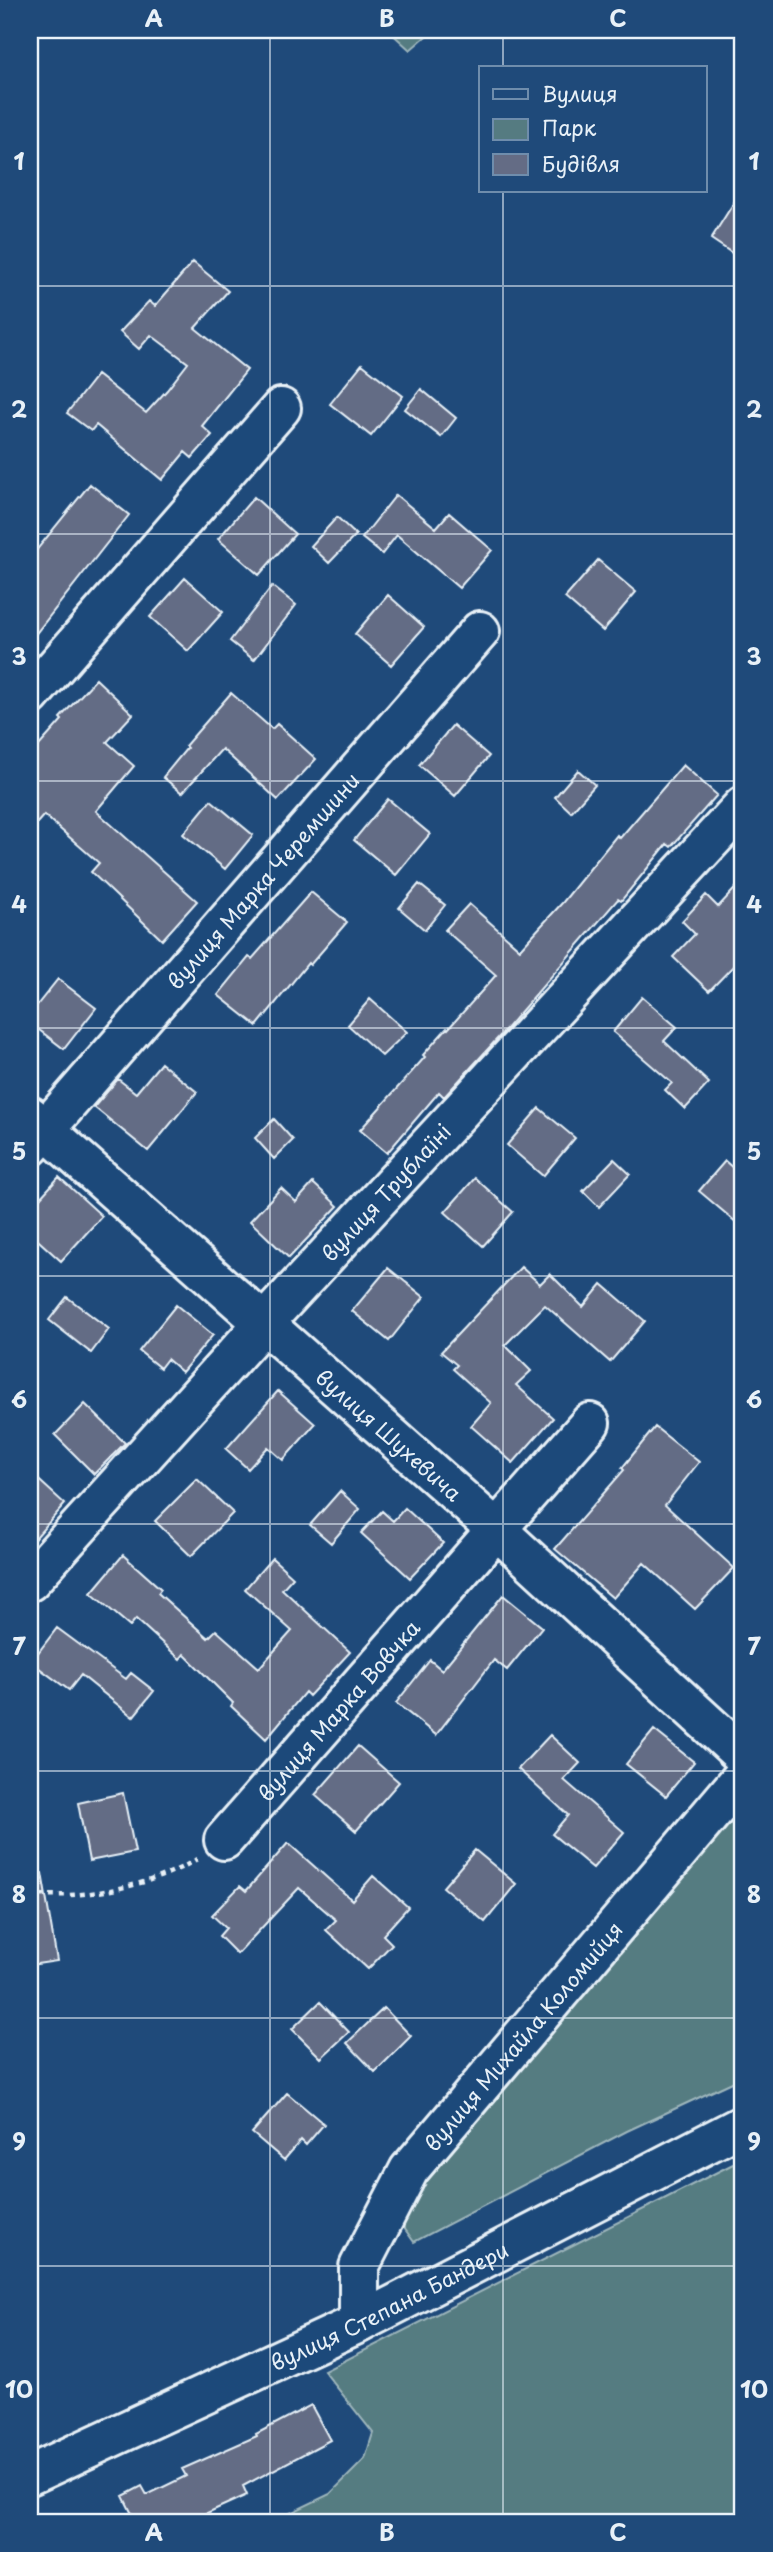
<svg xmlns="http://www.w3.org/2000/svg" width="773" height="2552" font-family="'Playpen Sans',sans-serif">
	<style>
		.green { fill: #557b81; stroke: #9eb6bc; stroke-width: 2 }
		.building { fill: #646c85; stroke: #e8f1f8; stroke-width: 2 }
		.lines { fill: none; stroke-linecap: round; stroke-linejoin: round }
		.minor-casing { stroke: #e8f1f8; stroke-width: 44 }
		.major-casing { stroke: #e8f1f8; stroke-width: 44 }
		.path { stroke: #e8f1f8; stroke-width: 4.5; stroke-dasharray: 5 5; stroke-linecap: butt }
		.minor { stroke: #1f4a7a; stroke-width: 38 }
		.major { stroke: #1f4a7a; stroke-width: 38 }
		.grid { fill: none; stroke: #e8f1f8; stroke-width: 2; stroke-opacity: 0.55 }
		.labels { text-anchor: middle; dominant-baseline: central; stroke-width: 5; stroke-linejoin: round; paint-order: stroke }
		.street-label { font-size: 21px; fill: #e8f1f8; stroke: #1f4a7a }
		.neatline { fill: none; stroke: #e8f1f8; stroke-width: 2.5 }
		.grid-label { font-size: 23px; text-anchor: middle; font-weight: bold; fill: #e8f1f8 }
	</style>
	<rect width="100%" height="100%" fill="#1f4a7a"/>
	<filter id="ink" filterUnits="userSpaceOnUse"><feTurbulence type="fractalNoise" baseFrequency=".0143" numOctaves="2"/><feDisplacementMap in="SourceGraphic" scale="14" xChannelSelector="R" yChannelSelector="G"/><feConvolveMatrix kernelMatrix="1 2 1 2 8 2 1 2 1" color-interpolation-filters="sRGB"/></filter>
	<g filter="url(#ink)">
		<!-- green -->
		<path class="green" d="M388,30H433L410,50Z
			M743,1791V2077L627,2131L414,2242L392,2211Z
			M743,2159V2522H280L286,2515L330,2494L365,2459L373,2433L324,2371Z"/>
		<!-- building -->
		<path class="building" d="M743,188V236L732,253L711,239Z
			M193,262L228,291L195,328L247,370L202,426L212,435L192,458L185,452L162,480L96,425L91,431L67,413L97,375L146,413L167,390L188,363L151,335L139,349L120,332L149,301L155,306Z
			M362,364L403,396L371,436L330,404Z
			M421,389L456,418L441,437L405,409Z
			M90,484L129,515L30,641V558Z
			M396,495L436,528L449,513L492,550L459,588L397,535L382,554L362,538Z
			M254,497L295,534L259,575L218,539Z
			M337,517L356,535L329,563L311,546Z
			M598,560L636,592L603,631L565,598Z
			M185,578L223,612L188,651L150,617Z
			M272,586L296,605L254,660L230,641Z
			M388,595L424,627L391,665L355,634Z
			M96,679L133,714L107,742L134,766L96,811L197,901L162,940L91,872L99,863L44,815L30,831V756L62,720L60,718Z
			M231,693L272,729L277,724L316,759L278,800L222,749L182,793L163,777L187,748L185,746Z
			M453,725L489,756L455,796L419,765Z
			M683,765L717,795L671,847L667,844L621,901L618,899L498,1038L444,1097L439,1092L387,1153L360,1130L425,1057L423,1055L447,1028L448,1029L496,975L445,930L469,904L520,949L563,902L617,835L620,838Z
			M578,770L595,785L571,812L555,797Z
			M388,799L430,834L396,875L354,840Z
			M211,800L253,835L225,869L183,834Z
			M743,880V956L709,991L673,957L695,934L682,921L706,895L718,907Z
			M419,884L445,905L425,930L399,908Z
			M311,892L347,922L310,965L308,963L257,1026L218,995L249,957L252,959Z
			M58,979L96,1008L64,1049L30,1023V1014Z
			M642,997L677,1027L664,1041L709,1083L685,1109L665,1090L672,1083L613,1032Z
			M370,999L407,1032L382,1056L348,1025Z
			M161,1063L197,1092L148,1151L94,1107L118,1079L136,1093Z
			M539,1108L575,1138L543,1176L507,1145Z
			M274,1119L293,1140L274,1159L255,1138Z
			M614,1159L630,1174L599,1207L583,1191Z
			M725,1161L743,1177V1228L699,1191Z
			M59,1177L102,1216L61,1261L30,1233V1209Z
			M475,1178L513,1212L483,1246L445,1212Z
			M313,1183L338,1206L289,1258L250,1221L281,1188L296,1202Z
			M521,1267L540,1284L550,1274L583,1307L602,1284L645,1321L610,1362L545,1305L505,1345L531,1371L516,1385L553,1418L513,1463L471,1426L491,1403L453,1369L457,1365L441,1352Z
			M388,1268L424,1297L389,1341L352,1311Z
			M67,1297L109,1329L91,1353L49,1320Z
			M176,1305L213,1335L182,1372L167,1359L160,1368L139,1351Z
			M278,1391L315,1424L283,1460L268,1447L248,1469L226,1449Z
			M85,1404L125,1443L94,1474L55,1435Z
			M655,1427L699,1462L665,1505L734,1568L695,1609L644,1563L613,1598L555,1549L624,1470L622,1468Z
			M30,1472L65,1504L30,1544Z
			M197,1479L233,1513L191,1556L155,1521Z
			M340,1491L360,1509L331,1543L310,1525Z
			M405,1508L443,1543L410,1578L361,1533L382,1511L393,1521Z
			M123,1555L161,1589L158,1593L208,1638L216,1630L259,1668L292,1631L245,1589L272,1558L293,1577L282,1589L350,1652L309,1696L305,1692L266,1739L231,1706L233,1703L184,1654L180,1659L136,1619L130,1626L91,1593Z
			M503,1595L542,1627L507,1670L494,1660L436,1735L396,1703L430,1660L442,1670Z
			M57,1628L126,1679L131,1673L154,1691L133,1717L81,1675L69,1690L31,1662Z
			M654,1730L694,1762L666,1796L626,1764Z
			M550,1735L580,1763L564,1780L624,1832L593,1868L552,1834L568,1815L518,1769Z
			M358,1746L399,1782L356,1831L315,1795Z
			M123,1793L135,1852L89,1861L78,1803Z
			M288,1843L352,1900L373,1876L408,1907L383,1935L392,1944L368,1969L326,1930L336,1920L299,1888L237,1954L219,1936L226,1928L212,1915L240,1886L246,1891Z
			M475,1850L516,1884L485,1922L443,1887Z
			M42,1873L57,1961L30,1965V1874Z
			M320,2002L349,2032L321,2058L292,2029Z
			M384,2008L411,2036L375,2072L347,2043Z
			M287,2093L324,2124L306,2145L301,2140L284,2160L252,2133Z
			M311,2405L330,2440L243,2486L247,2495L207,2513L213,2522H136L123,2496L142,2486L147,2495L186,2476L182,2469L257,2436L256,2434Z"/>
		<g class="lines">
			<defs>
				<g id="minor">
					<path d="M30,696L281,408"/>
					<path id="s1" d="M30,1116L495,1528L743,1756"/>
					<path id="s2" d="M30,1147L480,631"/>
					<path id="s3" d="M30,1581L263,1324L743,806"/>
					<path id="s4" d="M224,1840L590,1423"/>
					<path id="s5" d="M359,2323V2267L409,2170L743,1776"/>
				</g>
				<g id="major">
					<path id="s6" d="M30,2475L359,2323L743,2125"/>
				</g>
			</defs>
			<!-- minor casing -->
			<use href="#minor" class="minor-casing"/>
			<!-- major casing -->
			<use href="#major" class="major-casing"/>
			<!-- path -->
			<path class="path" d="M30,1894C82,1900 153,1886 197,1859"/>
			<!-- minor -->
			<use href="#minor" class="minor"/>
			<!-- major -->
			<use href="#major" class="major"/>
		</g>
	</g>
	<!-- grid -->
	<path class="grid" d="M270,30V2522M503,30V68M503,191V2522M30,286H743M30,534H743M30,781H743M30,1028H743M30,1276H743M30,1524H743M30,1771H743M30,2018H743M30,2266H743"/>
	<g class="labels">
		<!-- street labels -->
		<g class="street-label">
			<text stroke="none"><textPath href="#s2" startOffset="354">вулиця Марка Черемшини</textPath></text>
			<text stroke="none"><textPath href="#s3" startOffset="527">вулиця Трублаїні</textPath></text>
			<text stroke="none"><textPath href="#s1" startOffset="480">вулиця Шухевича</textPath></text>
			<text stroke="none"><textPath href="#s4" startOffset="173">вулиця Марка Вовчка</textPath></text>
			<text stroke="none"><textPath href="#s5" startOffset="341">вулиця Михайла Коломийця</textPath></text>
			<text stroke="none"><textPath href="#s6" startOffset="397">вулиця Степана Бандери</textPath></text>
		</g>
	</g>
	<!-- margin -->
	<rect width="773" height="2552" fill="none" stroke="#1f4a7a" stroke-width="77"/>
	<!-- legend -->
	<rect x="479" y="66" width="228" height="126" fill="#1f4a7a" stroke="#6f8dac" stroke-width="2"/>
	<rect x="493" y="89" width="35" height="10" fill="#1f4a7a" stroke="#6f8dac" stroke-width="2"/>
	<text x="542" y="102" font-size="21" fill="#e8f1f8">Вулиця</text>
	<rect x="493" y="119" width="35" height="21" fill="#557b81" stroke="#6f8dac" stroke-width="2"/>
	<text x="542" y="136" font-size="21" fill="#e8f1f8">Парк</text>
	<rect x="493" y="154" width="35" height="21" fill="#646c85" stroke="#6f8dac" stroke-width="2"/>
	<text x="542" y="172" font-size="21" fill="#e8f1f8">Будівля</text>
	<rect x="38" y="38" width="696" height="2476" class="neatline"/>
	<g class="grid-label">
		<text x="154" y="27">A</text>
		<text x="387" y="27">B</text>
		<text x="618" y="27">C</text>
		<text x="19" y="170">1</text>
		<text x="754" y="170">1</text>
		<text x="19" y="418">2</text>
		<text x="754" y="418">2</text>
		<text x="19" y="665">3</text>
		<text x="754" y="665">3</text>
		<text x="19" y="913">4</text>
		<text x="754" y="913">4</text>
		<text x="19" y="1160">5</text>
		<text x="754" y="1160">5</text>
		<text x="19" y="1408">6</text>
		<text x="754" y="1408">6</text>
		<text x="19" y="1655">7</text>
		<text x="754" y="1655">7</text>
		<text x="19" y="1903">8</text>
		<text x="754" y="1903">8</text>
		<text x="19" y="2150">9</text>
		<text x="754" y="2150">9</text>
		<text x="19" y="2398">10</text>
		<text x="754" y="2398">10</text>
		<text x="154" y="2541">A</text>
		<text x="387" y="2541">B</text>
		<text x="618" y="2541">C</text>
	</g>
</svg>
